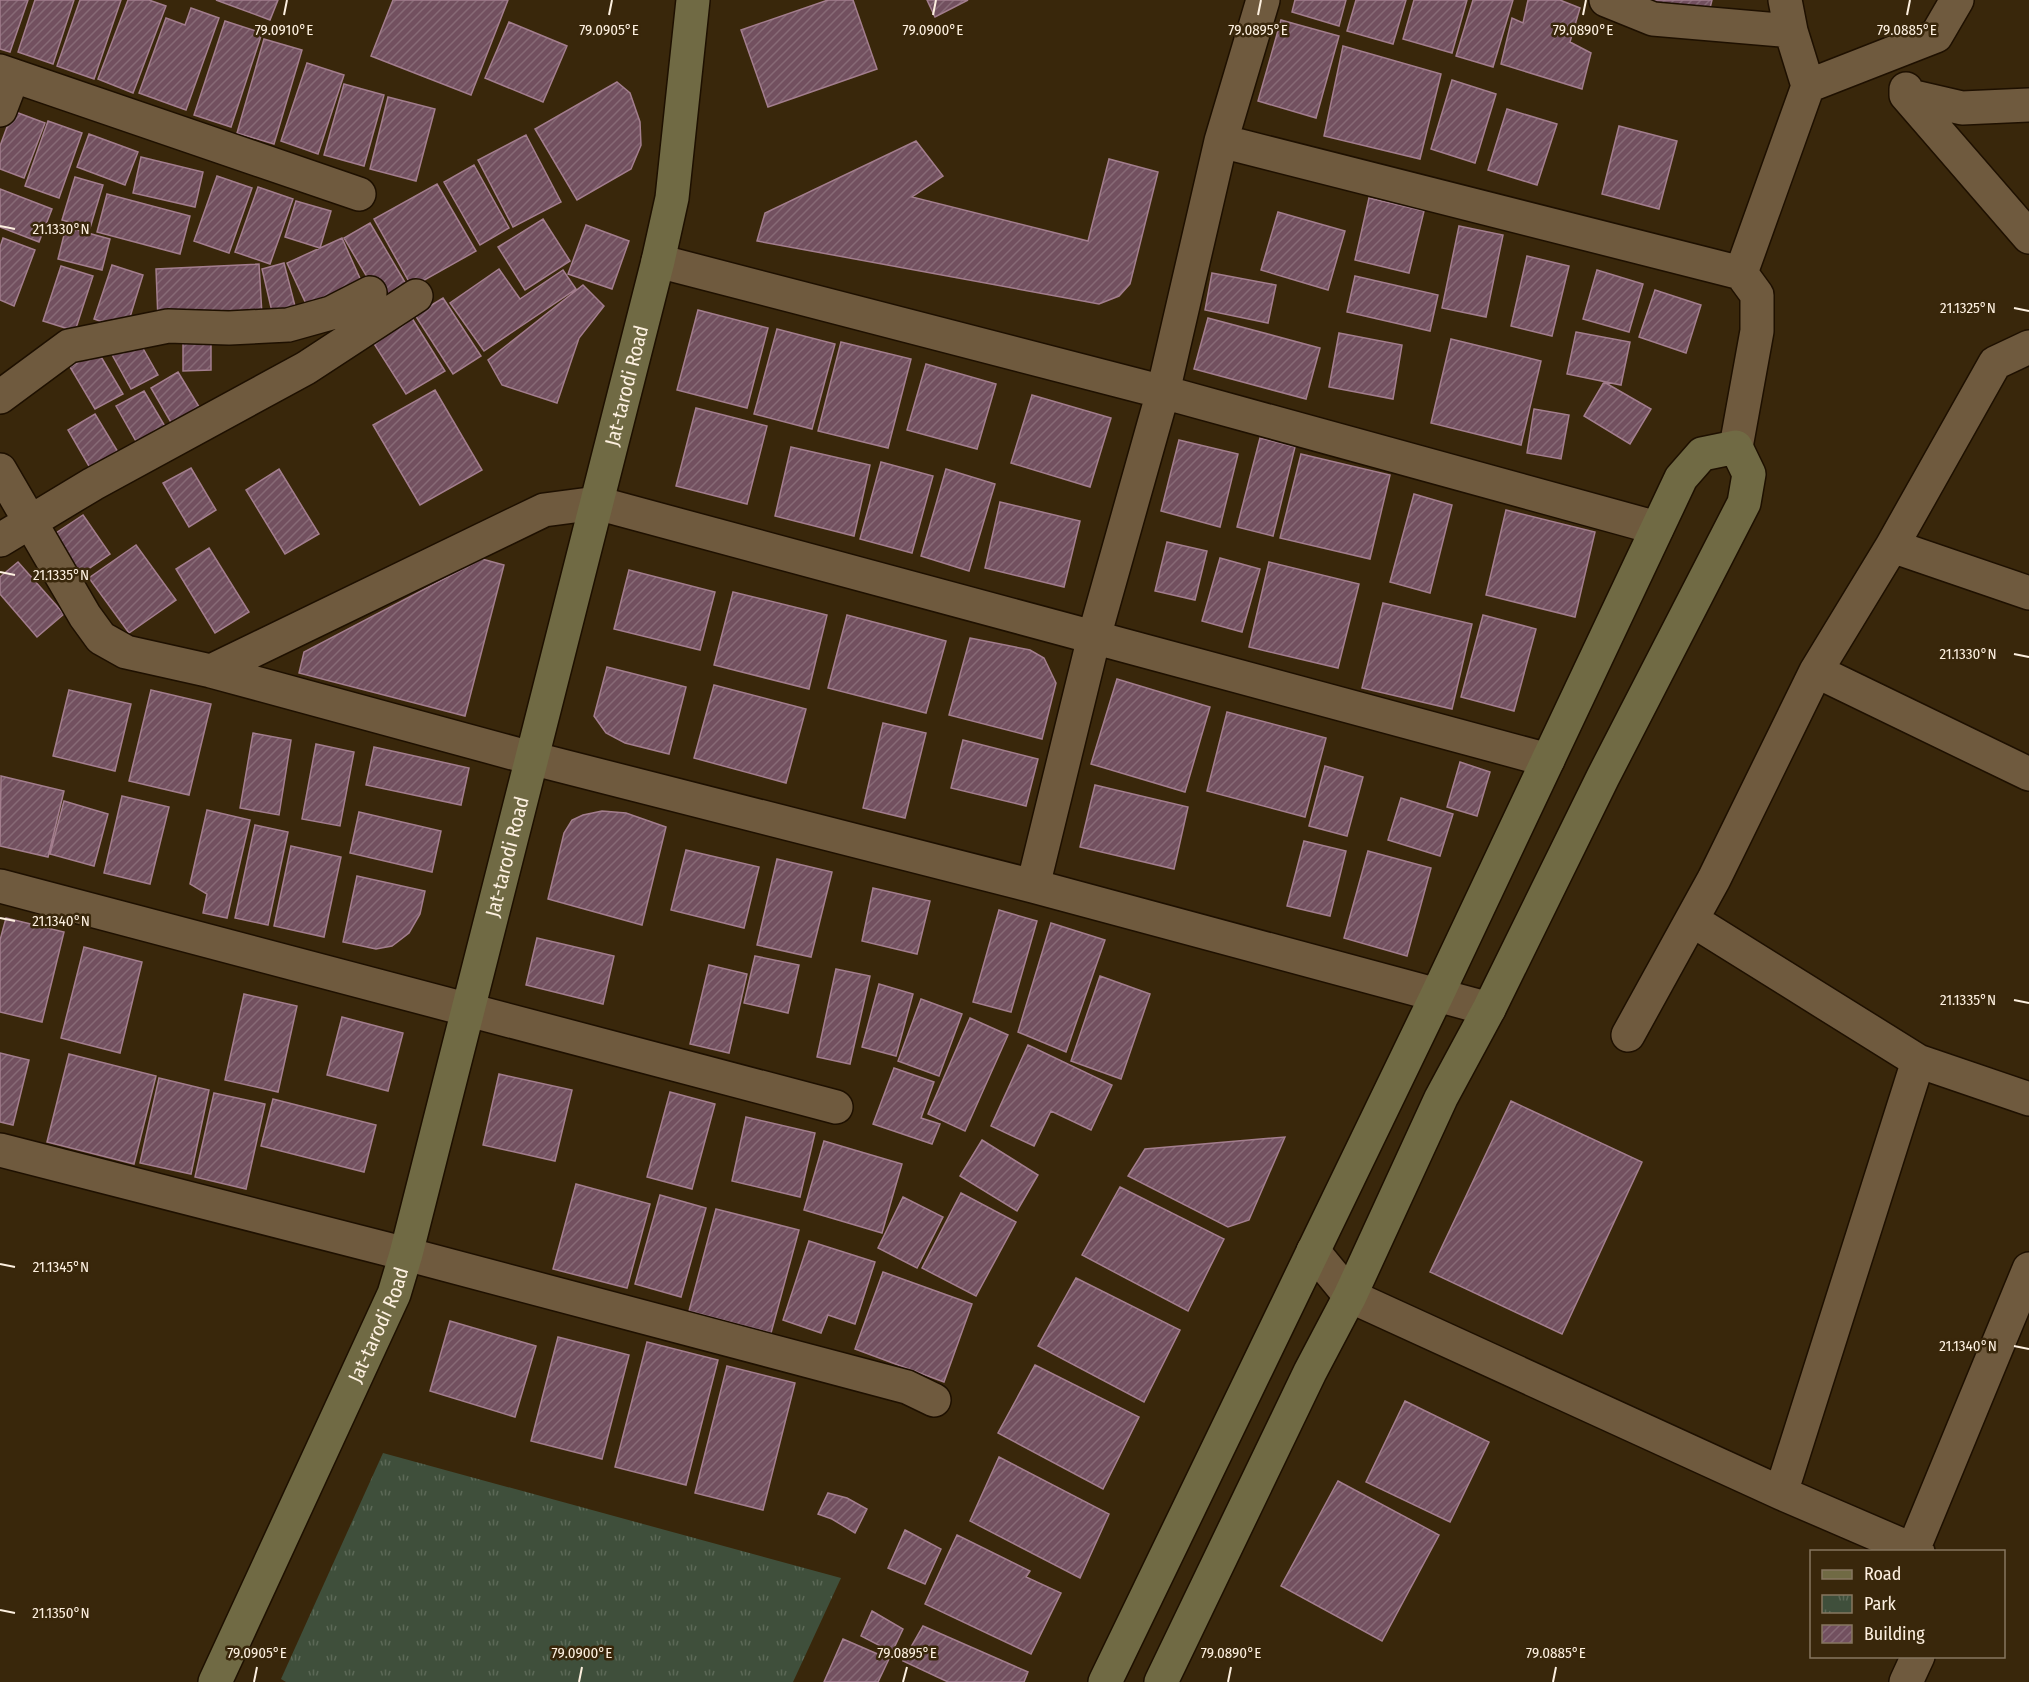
<svg xmlns="http://www.w3.org/2000/svg" width="2029" height="1682" font-family="'Fira Sans Condensed',sans-serif">
	<style>
		.park { fill: url(#park-tufts) }
		.building { fill: url(#building-hatch); stroke: #a37e8e; stroke-width: 1.5 }
		.lines { fill: none; stroke-linecap: round; stroke-linejoin: round }
		.street-casing { stroke: #1e1000; stroke-width: 36 }
		.secondary-casing { stroke: #1e1000; stroke-width: 36 }
		.street { stroke: #6f5a3e; stroke-width: 33 }
		.secondary { stroke: #706a44; stroke-width: 33 }
		.ticks { fill: none; stroke: #fdf0e0; stroke-width: 2 }
		.labels { text-anchor: middle; dominant-baseline: central; stroke-width: 5; stroke-linejoin: round; paint-order: stroke }
		.street-label { font-size: 20px; fill: #fdf0e0; stroke: #39270b }
		.ticks-label { font-size: 15px; text-anchor: middle; fill: #fdf0e0; stroke: #39270b; stroke-width: 5; stroke-linejoin: round; paint-order: stroke }
	</style>
	<defs>
		<pattern id="park-tufts" width="24" height="20" patternUnits="userSpaceOnUse" patternTransform="scale(1.5)"><rect width="24" height="20" fill="#3f4f3b"/><path d="M3 7l-1-3M5 7V3M7 7l1-3M15 17l-1-3M17 17v-4M19 17l1-3" fill="none" stroke="#5c6957"/></pattern>
		<pattern id="building-hatch" width="6" height="6" patternUnits="userSpaceOnUse" patternTransform="scale(1.5)"><rect width="6" height="6" fill="#72505f"/><path d="M-1 1l2-2M0 6l6-6M5 7l2-2" fill="none" stroke="#876a76"/></pattern>
	</defs>
	<rect width="100%" height="100%" fill="#39270b"/>
	<!-- park -->
	<path class="park" d="M383,1453L841,1578L793,1682H286L281,1679Z"/>
	<!-- building -->
	<path class="building" d="M0,0H28L10,52L0,49Z
		M35,0H74L53,64L18,52Z
		M80,0H121L94,79L57,66Z
		M128,0H149L166,6L133,93L98,79Z
		M216,0H278L270,20Z
		M393,0H508L471,95L371,56Z
		M828,0H853L877,69L768,107L741,30Z
		M927,0H968L935,17Z
		M1295,0H1346L1339,26L1292,12Z
		M1356,0H1406L1393,44L1347,31Z
		M1414,0H1467L1452,53L1403,39Z
		M1473,0H1513L1493,67L1456,56Z
		M1528,0H1560L1580,8L1570,42L1591,53L1582,89L1501,64L1512,18L1523,23Z
		M1640,0H1712L1708,16Z
		M191,8L219,18L186,110L139,93L166,18L185,25Z
		M1281,20L1339,36L1316,118L1258,101Z
		M225,21L262,33L231,127L194,115Z
		M509,22L567,46L543,102L485,78Z
		M264,39L302,50L274,144L237,133Z
		M1343,46L1441,74L1420,159L1324,136Z
		M307,63L344,75L318,154L281,141Z
		M1452,80L1496,94L1475,163L1431,149Z
		M617,82L630,93L640,122L641,145L631,169L577,200L535,129Z
		M344,84L384,95L364,166L324,155Z
		M388,97L435,109L416,181L370,169Z
		M1507,109L1557,124L1537,185L1488,170Z
		M13,111L45,123L24,178L0,169V146Z
		M48,121L82,133L59,198L25,186Z
		M1619,126L1677,141L1659,209L1602,194Z
		M89,134L138,152L125,185L77,167Z
		M526,135L561,202L513,227L478,160Z
		M916,141L943,176L912,197L1088,241L1109,159L1158,172L1130,284L1119,296L1099,304L757,241L765,213Z
		M141,157L203,172L195,207L133,193Z
		M474,165L509,228L480,245L444,182Z
		M217,176L252,188L229,253L194,241Z
		M75,177L103,185L90,228L62,220Z
		M437,184L476,251L412,287L374,219Z
		M258,187L293,199L270,264L235,252Z
		M0,189L52,209L39,242L0,227Z
		M107,194L190,216L180,254L97,232Z
		M1369,198L1424,211L1409,273L1355,260Z
		M296,201L331,211L320,248L285,237Z
		M1278,212L1345,231L1328,290L1261,270Z
		M543,219L570,261L525,290L498,247Z
		M370,223L409,289L383,304L344,238Z
		M586,225L629,241L612,289L568,274Z
		M1459,226L1503,235L1486,317L1442,308Z
		M66,227L110,239L102,270L58,259Z
		M3,238L35,250L14,306L0,300V247Z
		M342,238L362,283L308,308L287,263Z
		M1527,256L1569,266L1552,336L1511,326Z
		M284,263L296,310L273,316L262,269Z
		M259,264L262,315L158,320L156,269Z
		M112,265L143,275L126,330L94,319Z
		M61,266L93,276L75,331L43,321Z
		M499,269L520,299L563,270L576,289L484,351L450,303Z
		M1597,270L1643,284L1629,332L1583,319Z
		M1212,273L1276,285L1268,323L1205,310Z
		M1355,276L1438,295L1430,331L1347,312Z
		M583,285L604,306L579,338L557,403L502,385L488,360Z
		M1655,290L1701,305L1686,353L1639,337Z
		M443,298L481,356L453,374L415,315Z
		M698,310L768,328L747,408L677,390Z
		M410,315L445,371L406,394L371,339Z
		M1208,318L1320,348L1306,399L1194,369Z
		M777,329L835,344L812,429L754,414Z
		M1576,332L1630,342L1621,385L1567,374Z
		M1339,333L1402,345L1393,399L1329,387Z
		M183,334H211V370L183,371Z
		M136,336L158,375L131,389L110,351Z
		M1451,339L1541,361L1521,445L1431,423Z
		M841,342L911,359L888,448L818,431Z
		M97,350L123,394L95,409L70,367Z
		M926,364L996,384L977,449L907,430Z
		M178,372L204,415L176,431L151,388Z
		M1604,382L1651,409L1630,444L1584,416Z
		M435,390L482,470L420,505L373,425Z
		M144,391L169,433L141,450L116,406Z
		M1032,395L1111,418L1090,487L1011,463Z
		M696,408L767,426L747,504L676,486Z
		M1534,409L1569,415L1561,459L1527,453Z
		M95,414L121,457L93,473L68,430Z
		M1260,438L1295,447L1273,536L1237,527Z
		M1179,440L1238,454L1220,527L1161,511Z
		M791,447L870,465L854,536L775,516Z
		M1301,454L1390,475L1370,559L1280,538Z
		M881,462L933,476L912,553L860,539Z
		M191,468L216,510L189,527L163,483Z
		M279,469L319,534L285,554L246,490Z
		M946,469L995,484L969,571L921,556Z
		M1414,494L1452,505L1430,593L1390,582Z
		M1000,502L1080,521L1064,587L985,568Z
		M1506,510L1595,532L1575,617L1486,595Z
		M83,515L110,554L81,574L53,535Z
		M1167,542L1207,551L1195,600L1155,591Z
		M136,545L176,600L129,633L89,578Z
		M209,548L249,612L215,633L176,569Z
		M1220,558L1260,569L1242,632L1202,621Z
		M482,559L504,565L465,716L299,673L304,652Z
		M18,562L64,614L37,637L0,594V577Z
		M1269,562L1359,584L1338,668L1249,647Z
		M629,570L715,592L700,650L614,629Z
		M733,592L827,615L809,689L714,665Z
		M1383,603L1472,624L1452,709L1362,688Z
		M847,615L946,641L926,713L828,688Z
		M1483,615L1536,629L1514,711L1461,697Z
		M970,638L1030,650L1044,658L1056,683L1042,739L949,715Z
		M607,667L686,687L669,754L625,743L606,733L594,716Z
		M1117,679L1210,707L1185,792L1091,764Z
		M714,685L806,709L786,783L694,758Z
		M69,690L131,704L115,771L53,756Z
		M151,690L211,704L189,795L129,781Z
		M1227,712L1326,738L1305,817L1207,791Z
		M883,723L926,733L905,818L863,808Z
		M253,733L291,740L279,815L240,808Z
		M963,740L1038,759L1026,806L951,788Z
		M316,744L354,752L340,826L302,819Z
		M374,747L469,768L461,805L366,785Z
		M1460,762L1490,772L1477,816L1447,807Z
		M1325,766L1363,777L1347,836L1309,826Z
		M1,776L64,791L48,857L0,846Z
		M1095,785L1188,807L1174,869L1080,847Z
		M122,796L169,807L150,884L104,873Z
		M1401,798L1453,814L1440,856L1388,840Z
		M64,801L108,814L94,866L50,854Z
		M207,810L250,820L227,918L203,913L207,894L190,884Z
		M602,811L626,813L666,827L642,925L548,899L564,833L572,820L583,815Z
		M359,812L441,831L432,872L350,853Z
		M255,825L288,832L268,925L235,918Z
		M1304,841L1346,851L1330,916L1287,906Z
		M291,846L341,857L324,937L274,926Z
		M686,850L759,867L744,928L671,910Z
		M1368,851L1431,868L1407,956L1344,938Z
		M777,859L832,872L811,957L757,945Z
		M357,876L425,891L420,914L409,933L392,946L376,949L343,942Z
		M873,888L930,901L917,954L862,941Z
		M999,910L1037,921L1011,1012L973,1002Z
		M6,918L64,932L42,1022L0,1012V940Z
		M1051,923L1105,940L1066,1052L1018,1032Z
		M537,938L614,956L603,1004L526,985Z
		M84,947L142,962L120,1053L61,1038Z
		M755,956L799,965L788,1013L744,1003Z
		M709,965L747,974L729,1053L690,1044Z
		M836,969L870,976L850,1064L817,1057Z
		M1100,976L1150,994L1121,1079L1071,1061Z
		M879,984L913,994L896,1056L862,1047Z
		M244,994L297,1006L278,1092L225,1080Z
		M921,999L962,1014L939,1076L898,1061Z
		M342,1017L403,1033L388,1091L327,1075Z
		M970,1018L1008,1035L965,1131L928,1114Z
		M1028,1045L1112,1085L1091,1130L1051,1111L1034,1146L991,1126Z
		M0,1053L29,1060L13,1125L0,1122Z
		M69,1054L156,1076L134,1164L47,1142Z
		M894,1068L934,1082L921,1118L940,1124L932,1144L873,1124Z
		M499,1074L572,1090L555,1161L483,1145Z
		M159,1078L209,1090L191,1174L140,1163Z
		M670,1092L715,1104L692,1189L647,1177Z
		M214,1093L265,1104L246,1189L195,1177Z
		M273,1099L376,1125L364,1172L261,1146Z
		M1511,1101L1642,1162L1562,1334L1430,1272Z
		M746,1117L815,1133L800,1197L732,1181Z
		M1285,1137L1249,1220L1228,1227L1128,1176L1145,1149Z
		M982,1140L1038,1175L1017,1211L960,1176Z
		M824,1141L902,1164L882,1233L804,1210Z
		M576,1184L650,1204L627,1288L553,1269Z
		M1120,1187L1224,1239L1188,1311L1082,1255Z
		M961,1193L1016,1222L976,1296L922,1268Z
		M660,1195L706,1208L681,1297L635,1284Z
		M903,1197L943,1217L917,1268L878,1248Z
		M716,1209L799,1230L771,1333L689,1311Z
		M809,1241L875,1262L855,1324L828,1315L821,1333L783,1320Z
		M883,1272L972,1304L944,1382L855,1349Z
		M1076,1278L1180,1330L1144,1402L1038,1346Z
		M450,1321L536,1346L515,1417L430,1391Z
		M558,1337L629,1355L602,1459L531,1441Z
		M647,1342L718,1360L686,1485L615,1467Z
		M1035,1365L1139,1417L1103,1489L998,1433Z
		M727,1366L795,1383L763,1510L695,1493Z
		M1405,1401L1489,1442L1450,1522L1366,1482Z
		M999,1457L1109,1514L1080,1578L970,1521Z
		M1338,1481L1439,1535L1382,1641L1281,1586Z
		M828,1493L847,1498L867,1509L855,1533L832,1519L818,1514Z
		M905,1530L941,1549L925,1584L888,1568Z
		M957,1535L1030,1571L1026,1577L1061,1593L1031,1654L925,1604Z
		M872,1611L903,1629L892,1652L861,1636Z
		M923,1626L1028,1672L1024,1682H948L903,1661Z
		M843,1639L889,1659L878,1682H824Z"/>
	<g class="lines">
		<defs>
			<path id="street" d="M1606,0L1653,19L1791,31
				M0,71L359,194
				M1808,86L1936,36L1957,0
				M1906,89V95L1962,108L2029,105
				M1906,95L2029,237
				M0,110L13,76
				M1221,141L1741,273L1757,295V331L1736,447
				M658,261L1163,392L1221,141L1263,0
				M1741,273L1808,86L1791,31L1785,0
				M0,397L69,346L168,326L229,328L288,325L331,313L370,293
				M0,470L85,616L101,638L126,652L211,671
				M0,540L93,484L306,368L416,296
				M1892,546L1995,363L2029,347
				M1816,671L2029,774
				M0,886L836,1107
				M1033,886L1094,637L1163,392L1657,528
				M1692,920L1918,1061L2029,1099
				M1489,1009L1033,886L531,758L211,671L544,510L597,503L1548,760
				M1628,1035L1714,879L1816,671L1892,546L2029,593
				M0,1150L406,1254L907,1387L934,1400
				M1313,1251L1350,1296L1781,1493L1918,1552
				M1781,1493L1918,1061
				M1913,1550L2029,1269
				M1906,1682L1918,1656"/>
			<g id="secondary">
				<path id="s1" d="M215,1682L394,1294L406,1254L658,261L672,198L693,0"/>
				<path d="M1105,1682L1437,995L1681,478L1702,454L1736,447L1749,474L1744,503L1603,777L1489,1009L1441,1098L1350,1296L1310,1372L1161,1682"/>
			</g>
		</defs>
		<!-- street casing -->
		<use href="#street" class="street-casing"/>
		<!-- secondary casing -->
		<use href="#secondary" class="secondary-casing"/>
		<!-- street -->
		<use href="#street" class="street"/>
		<!-- secondary -->
		<use href="#secondary" class="secondary"/>
	</g>
	<!-- ticks -->
	<path class="ticks" d="M284,15L287,0M609,15L612,0M933,15L936,0M1258,15L1261,0M1583,15L1586,0M1907,15L1910,0M0,226L15,229M2014,308L2029,311M0,572L15,575M2014,654L2029,657M0,918L15,921M2014,1000L2029,1003M0,1264L15,1267M2014,1346L2029,1349M0,1610L15,1613M254,1682L257,1667M579,1682L582,1667M903,1682L907,1667M1228,1682L1231,1667M1553,1682L1556,1667"/>
	<g class="labels">
		<!-- street labels -->
		<g class="street-label">
			<text stroke="none"><textPath href="#s1" startOffset="1365">Jat-tarodi Road</textPath></text>
			<text stroke="none"><textPath href="#s1" startOffset="879">Jat-tarodi Road</textPath></text>
			<text stroke="none"><textPath href="#s1" startOffset="393">Jat-tarodi Road</textPath></text>
		</g>
	</g>
	<g class="ticks-label">
		<text x="284" y="35">79.0910°E</text>
		<text x="609" y="35">79.0905°E</text>
		<text x="933" y="35">79.0900°E</text>
		<text x="1258" y="35">79.0895°E</text>
		<text x="1583" y="35">79.0890°E</text>
		<text x="1907" y="35">79.0885°E</text>
		<text x="61" y="234">21.1330°N</text>
		<text x="1968" y="313">21.1325°N</text>
		<text x="61" y="580">21.1335°N</text>
		<text x="1968" y="659">21.1330°N</text>
		<text x="61" y="926">21.1340°N</text>
		<text x="1968" y="1005">21.1335°N</text>
		<text x="61" y="1272">21.1345°N</text>
		<text x="1968" y="1351">21.1340°N</text>
		<text x="61" y="1618">21.1350°N</text>
		<text x="257" y="1658">79.0905°E</text>
		<text x="582" y="1658">79.0900°E</text>
		<text x="907" y="1658">79.0895°E</text>
		<text x="1231" y="1658">79.0890°E</text>
		<text x="1556" y="1658">79.0885°E</text>
	</g>
	<!-- legend -->
	<rect x="1810" y="1550" width="195" height="108" fill="#39270b" stroke="#877760" stroke-width="1.5"/>
	<rect x="1822" y="1570" width="30" height="9" fill="#706a44" stroke="#877760" stroke-width="1.5"/>
	<text x="1864" y="1580" font-size="18" fill="#fdf0e0">Road</text>
	<rect x="1822" y="1595" width="30" height="18" fill="url(#park-tufts)" stroke="#877760" stroke-width="1.5"/>
	<text x="1864" y="1610" font-size="18" fill="#fdf0e0">Park</text>
	<rect x="1822" y="1625" width="30" height="18" fill="url(#building-hatch)" stroke="#877760" stroke-width="1.5"/>
	<text x="1864" y="1640" font-size="18" fill="#fdf0e0">Building</text>
</svg>
